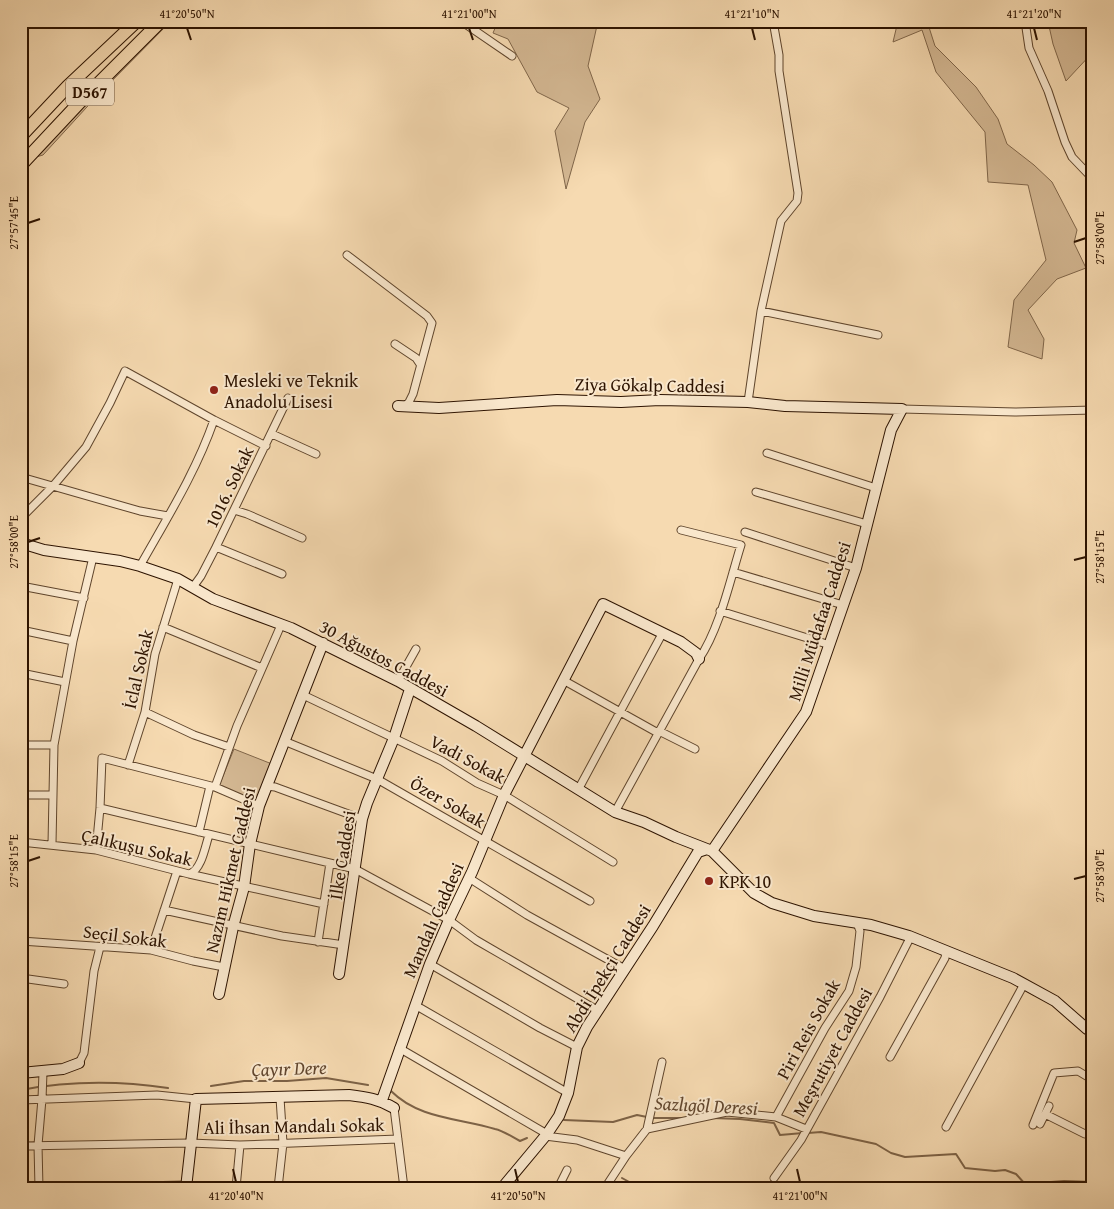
<svg xmlns="http://www.w3.org/2000/svg" width="1114" height="1209" font-family="'Gentium Book Plus',serif">
	<style>
		.green { fill: #d4b893; stroke: #80664a }
		.lines { fill: none; stroke-linecap: round; stroke-linejoin: round }
		.stream { stroke: #7d6246; stroke-width: 2 }
		.street-casing { stroke: #5f452c; stroke-width: 9 }
		.secondary-casing { stroke: #2d1300; stroke-width: 12 }
		.highway-casing { stroke: #2d1300; stroke-width: 14 }
		.street { stroke: #f9e7cc; stroke-width: 7 }
		.secondary { stroke: #f9e7cc; stroke-width: 10 }
		.highway { stroke: #f6dab1; stroke-width: 12 }
		.ticks { fill: none; stroke: #2d1300; stroke-width: 2 }
		.poi-dot { fill: #8f2418; stroke: #f9e7cc; stroke-width: 2 }
		.labels { text-anchor: middle; dominant-baseline: central; stroke-width: 4; stroke-linejoin: round; paint-order: stroke }
		.shield { fill: #f9e7cc; stroke: #6a533d; stroke-width: 1 }
		.shield-label { font-size: 16px; font-weight: bold; fill: #2d1300 }
		.poi-label { font-size: 18px; fill: #2d1300; stroke: #f9e7cc; text-anchor: start }
		.street-label { font-size: 18px; fill: #2d1300; stroke: #f9e7cc }
		.water-label { font-size: 19px; font-style: italic; fill: #62472f; stroke: #f9e7cc }
		.neatline { fill: none; stroke: #2d1300; stroke-width: 2 }
		.ticks-label { font-size: 12px; text-anchor: middle; fill: #2d1300 }
	</style>
	<rect width="100%" height="100%" fill="#f6dab1"/>
	<filter id="stains"><feTurbulence type="fractalNoise" baseFrequency=".004" numOctaves="4"/><feColorMatrix values="0 0 0 0 .2 0 0 0 0 .09 0 0 0 0 .02 0 0 0 .5 -.17"/></filter>
	<radialGradient id="worn" r=".72"><stop offset=".6" stop-color="#630" stop-opacity="0"/><stop offset="1" stop-color="#630" stop-opacity=".3"/></radialGradient>
	<!-- green -->
	<path class="green" d="M165,21H171L97,96L43,155L36,157L21,173V167Z
		M498,21H598L588,66L600,99L585,122L566,189L555,131L569,108L537,92L508,39L493,33Z
		M898,21H927L935,46L976,87L998,119L1007,144L1034,165L1052,182L1077,230L1074,243L1086,268L1057,279L1028,310L1044,339L1042,359L1008,347L1014,300L1046,260L1028,185L988,182L985,132L936,72L922,30L893,42Z
		M1038,21H1085L1093,30V52L1066,81L1053,44L1049,26Z
		M234,749L272,764L257,801L219,786Z"/>
	<g class="lines">
		<!-- stream -->
		<path class="stream" d="M211,1086L244,1081H287L326,1078L368,1085
			M21,1090C69,1081 120,1081 168,1088
			M391,1091C419,1119 459,1118 495,1129C504,1131 512,1137 520,1141L527,1138
			M652,1118H685
			M712,1118L740,1119L774,1123L780,1135L803,1133
			M564,1120L613,1122L637,1115L647,1117
			M808,1133L821,1132L876,1144L891,1153L905,1157L956,1154L965,1168L995,1171L1005,1170L1016,1174L1025,1184L1064,1181L1093,1182
			M622,1178L640,1188"/>
		<defs>
			<path id="street" d="M461,21L512,56
				M1025,21L1029,48L1048,91L1065,142L1072,157L1093,179
				M347,255L427,316L432,323L413,394L409,402L405,406
				M761,311L878,335
				M395,344L416,358L420,364
				M748,402L761,311L781,221L797,201L798,193L779,71V55L773,21
				M902,409L1015,412L1093,410
				M272,434L316,454
				M767,453L876,488
				M21,477L140,511L168,516
				M756,492L867,524
				M234,510L247,514L302,538
				M21,518L53,486L86,447L110,403L125,371L214,420L266,446
				M745,532L856,568
				M216,547L282,574
				M140,566C167,518 196,472 214,420
				M733,572L843,605
				M21,586L84,598
				M193,587L201,576L216,547L288,398
				M720,611L830,645
				M163,627L262,668
				M21,630L73,641
				M21,673L65,682
				M563,680L658,733
				M398,681L416,649
				M303,695L442,761L477,783L504,795L613,862
				M145,712L194,735L229,747
				M659,731L695,749
				M284,741L377,779L590,901
				M21,745H54
				M128,765L145,712L155,654L178,579
				M266,786L275,787L362,819
				M215,787L237,726L281,625
				M578,790L662,634
				M21,795H52
				M100,808L355,869L449,920L476,940L597,1010
				M615,812L699,659C720,628 730,580 741,545L681,530
				M199,832L210,786
				M21,842L96,850L189,874L324,904
				M52,844L54,745L73,641L93,557
				M96,850L100,808L102,758L215,787L259,806
				M190,874C202,868 205,847 209,835
				M469,878L527,915L625,969
				M164,910L282,936L344,945
				M21,941L151,950L193,961L224,967
				M318,942L330,863
				M151,950L177,871
				M430,964L540,1028L577,1047
				M21,978L64,984
				M415,1005L568,1093
				M399,1048L547,1134
				M890,1057L945,958L946,951
				M79,1063L84,1053L94,971L100,947
				M21,1100L157,1095L196,1099
				M394,1108L404,1188
				M1045,1114L1085,1134L1093,1132
				M776,1117L825,1028L849,991L856,967L860,931L857,923
				M1040,1124L1049,1106
				M1033,1125L1054,1073L1078,1071L1093,1080
				M946,1127L1024,984
				M647,1129L662,1062
				M545,1136L577,1140L626,1156
				M21,1146L190,1143L240,1145L398,1139
				M774,1178L801,1140L880,997L909,940V936
				M39,1188L38,1145L42,1099L43,1072
				M45,1188L186,1185
				M236,1188L240,1145
				M278,1188L283,1143L280,1098
				M558,1188L567,1170
				M605,1188L626,1156L647,1129L727,1112L776,1117L806,1129"/>
			<path id="secondary" d="M398,406L439,408L557,400L621,402L660,400L748,402L785,406L902,409L891,430L856,568L806,712L712,851
				M21,543L44,550L120,561L140,566L178,579L213,599L291,628L398,681L476,726L615,812L644,822L676,837L712,851L754,893L772,903L814,916L871,925L909,936L1013,978L1055,1001L1087,1029L1093,1031
				M339,974L362,819L367,803L394,738L410,689
				M219,994L233,927L244,887L250,844L259,806L323,643
				M21,1073L63,1069L79,1063
				M382,1100L430,964L449,920L472,872L504,795L603,604L681,642L696,653L699,659
				M186,1188L196,1099L349,1095C366,1097 379,1099 394,1108
				M502,1188L547,1134L559,1116L568,1093L577,1047L587,1027L653,926L698,852L707,849"/>
			<path id="highway" d="M21,136L68,86L137,21
				M21,165L80,102L161,21"/>
		</defs>
		<!-- street casing -->
		<use href="#street" class="street-casing"/>
		<!-- secondary casing -->
		<use href="#secondary" class="secondary-casing"/>
		<!-- highway casing -->
		<use href="#highway" class="highway-casing"/>
		<!-- street -->
		<use href="#street" class="street"/>
		<!-- secondary -->
		<use href="#secondary" class="secondary"/>
		<!-- highway -->
		<use href="#highway" class="highway"/>
	</g>
	<!-- ticks -->
	<path class="ticks" d="M187,28L191,40M469,28L473,40M752,28L755,40M1034,28L1037,40M28,223L40,219M1074,242L1086,238M28,542L40,538M1074,560L1086,557M28,861L40,857M1074,879L1086,876M233,1169L236,1182M515,1169L518,1182M797,1169L800,1182"/>
	<!-- markers -->
	<g class="poi-dot">
		<circle cx="214" cy="390" r="5"/>
		<circle cx="709" cy="881" r="5"/>
	</g>
	<g class="labels">
		<!-- shield labels -->
		<rect class="shield" x="66" y="78.5" width="48" height="27" rx="4"/>
		<g class="shield-label">
			<text x="90" y="92">D567</text>
		</g>
		<!-- poi labels -->
		<g class="poi-label">
			<text x="224" y="380">Mesleki ve Teknik<tspan x="224" dy="21">Anadolu Lisesi</tspan></text>
			<text x="719" y="881">KPK 10</text>
		</g>
		<!-- street labels -->
		<g class="street-label">
			<text transform="translate(650 385) rotate(1)">Ziya Gökalp Caddesi</text>
			<text transform="translate(229 487) rotate(-64)">1016. Sokak</text>
			<text transform="translate(819 621) rotate(-72)">Milli Müdafaa Caddesi</text>
			<text transform="translate(384 658) rotate(28)">30 Ağustos Caddesi</text>
			<text transform="translate(138 669) rotate(-77)">İclal Sokak</text>
			<text transform="translate(468 759) rotate(28)">Vadi Sokak</text>
			<text transform="translate(448 802) rotate(30)">Özer Sokak</text>
			<text transform="translate(137 847) rotate(13)">Çalıkuşu Sokak</text>
			<text transform="translate(342 855) rotate(-81)">İlke Caddesi</text>
			<text transform="translate(230 870) rotate(-77)">Nazım Hikmet Caddesi</text>
			<text transform="translate(433 920) rotate(-66)">Mandalı Caddesi</text>
			<text transform="translate(125 936) rotate(7)">Seçil Sokak</text>
			<text transform="translate(607 968) rotate(-58)">Abdi İpekçi Caddesi</text>
			<text transform="translate(808 1029) rotate(-61)">Piri Reis Sokak</text>
			<text transform="translate(832 1052) rotate(-61)">Meşrutiyet Caddesi</text>
			<text transform="translate(294 1126) rotate(-1)">Ali İhsan Mandalı Sokak</text>
		</g>
		<!-- water labels -->
		<g class="water-label">
			<text transform="translate(289 1068) rotate(-2)">Çayır Dere</text>
			<text transform="translate(706 1105) rotate(3)">Sazlıgöl Deresi</text>
		</g>
	</g>
	<!-- margin -->
	<rect width="1114" height="1209" fill="none" stroke="#f6dab1" stroke-width="55"/>
	<rect x="28" y="28" width="1058" height="1154" class="neatline"/>
	<g class="ticks-label">
		<text x="187" y="18">41°20'50"N</text>
		<text x="469" y="18">41°21'00"N</text>
		<text x="752" y="18">41°21'10"N</text>
		<text x="1034" y="18">41°21'20"N</text>
		<text transform="translate(14 223) rotate(-90)" y="4">27°57'45"E</text>
		<text transform="translate(1100 238) rotate(-90)" y="4">27°58'00"E</text>
		<text transform="translate(14 542) rotate(-90)" y="4">27°58'00"E</text>
		<text transform="translate(1100 557) rotate(-90)" y="4">27°58'15"E</text>
		<text transform="translate(14 861) rotate(-90)" y="4">27°58'15"E</text>
		<text transform="translate(1100 876) rotate(-90)" y="4">27°58'30"E</text>
		<text x="236" y="1200">41°20'40"N</text>
		<text x="518" y="1200">41°20'50"N</text>
		<text x="800" y="1200">41°21'00"N</text>
	</g>
	<rect width="100%" height="100%" filter="url(#stains)"/>
	<rect width="100%" height="100%" fill="url(#worn)"/>
</svg>
